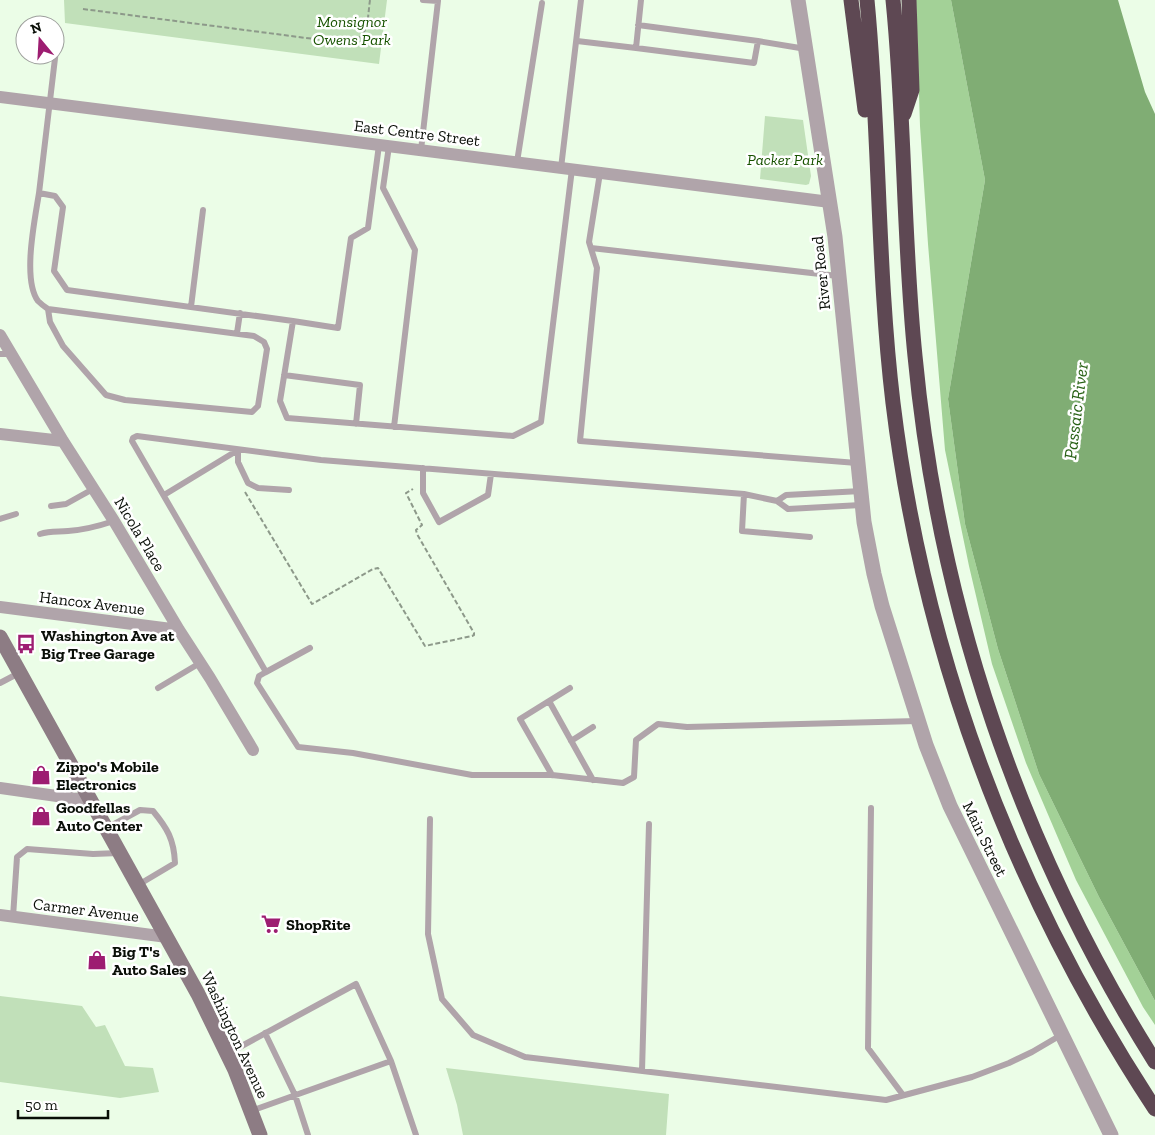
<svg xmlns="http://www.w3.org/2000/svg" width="1155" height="1135" font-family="'Zilla Slab',serif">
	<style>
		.green { fill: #c1e0b9 }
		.forest { fill: #a3d197 }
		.water { fill: #80ad74 }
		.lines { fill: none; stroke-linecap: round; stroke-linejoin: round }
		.path { stroke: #8d998a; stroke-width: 2; stroke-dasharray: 5 2.5; stroke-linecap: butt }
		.service { stroke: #b0a4aa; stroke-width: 6 }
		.minor { stroke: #b0a4aa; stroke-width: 12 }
		.tertiary { stroke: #b0a4aa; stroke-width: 15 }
		.secondary { stroke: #8d7c84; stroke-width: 15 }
		.motorway { stroke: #5e4853; stroke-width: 15 }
		.labels { text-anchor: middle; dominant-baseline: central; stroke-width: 5; stroke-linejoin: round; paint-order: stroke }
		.park-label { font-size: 16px; font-style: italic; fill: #185300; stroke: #fff }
		.street-label { font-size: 16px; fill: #090e07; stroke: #fff }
		.poi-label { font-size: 16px; font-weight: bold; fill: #090e07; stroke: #fff; text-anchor: start }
		.water-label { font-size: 18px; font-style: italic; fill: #296216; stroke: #fff }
	</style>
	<rect width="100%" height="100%" fill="#ebfde7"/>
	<!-- green -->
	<path class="green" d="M64,0H387L379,64L65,23Z
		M765,116L803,120L811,176L809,184L806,185L760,179Z
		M0,996L82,1006L96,1027L105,1025L125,1066L153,1068L159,1092L120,1098L0,1082Z
		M446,1068L669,1094L666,1135H463L457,1105Z"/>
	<!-- forest -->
	<path class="forest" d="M916,0H951L985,180L948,399L965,524L998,649L1039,774L1099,897L1155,1001V1025L1143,1007L1076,880L1026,763L992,664L969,566L945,450L928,244L920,126Z"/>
	<!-- water -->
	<path class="water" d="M951,0H1118L1145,92L1155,114V1001L1099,897L1039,774L998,649L965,524L948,399L985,180Z"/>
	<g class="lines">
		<!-- path -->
		<path class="path" d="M83,9L345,43C370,40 367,20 370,0
			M245,492L312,604L373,569L378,568L425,646L472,636L474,635V633L417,534L416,530L422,525L406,493L413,489"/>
		<!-- service -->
		<path class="service" d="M641,0L636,48L754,63L758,41L806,49
			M638,25L758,41
			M577,41L636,48
			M56,50L39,193L55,196L63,207L54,271L67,290L293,321L280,401L287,418L513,436L541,422L572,169
			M389,146L383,188L415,250L394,427
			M421,150L438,1L423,0
			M517,162L542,3
			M561,168L581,0
			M600,173L589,242L597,268L580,441L857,463
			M39,193C35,219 22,279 38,301C41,304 45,307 48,309L254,336L264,342L267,349L258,406L252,412L125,400L106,395L63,346L50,322L48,309
			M591,248L838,276
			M191,307L203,210
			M293,321L338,328L351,238L368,228L379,145
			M237,333L240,313
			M0,354H11
			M284,375L360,385L356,424
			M238,450V462L248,483L258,488L289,490
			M423,468V493L439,522L488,495L491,474
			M744,494L742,531L810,537
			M164,495L238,450
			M777,501L786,495L861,491
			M861,505L788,509L777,501L744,494L321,460L137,436L133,438L132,441L266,672L259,676L257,683L298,747L353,753L472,775H552L623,783L634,777L636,740L658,724L687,727L917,721
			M51,506L66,504L93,489
			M0,519L16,514
			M40,534C50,531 58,532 68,531C84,530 99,526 114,521
			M266,672L310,648
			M0,683L19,673
			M158,688L200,663
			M549,701L570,688
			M571,741L593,727
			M552,775L520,719L549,701L593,780
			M871,808L868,1048L903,1095
			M430,819L428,934L442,999L473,1035L525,1057L886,1100L972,1077L1009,1063L1032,1052L1061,1035
			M107,828L140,810L153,811C167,828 174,839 175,863L138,885
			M13,917L17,857L27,849L93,854L119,853
			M265,1033L295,1095L308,1135
			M227,1054L356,984L391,1061L416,1135
			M642,1071L649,824
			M251,1111L391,1061"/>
		<!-- minor -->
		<path class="minor" d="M0,97L830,202
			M0,335L63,441L114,521L179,630L210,678L253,750
			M0,434L63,441
			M0,607L179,630
			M0,788L92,801
			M0,915L167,937"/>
		<!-- tertiary -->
		<path class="tertiary" d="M798,0L835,237L864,522L874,574L882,606L926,745L950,806L1111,1135"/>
		<!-- secondary -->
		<path class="secondary" d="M0,637L198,994L235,1070L260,1135"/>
		<!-- motorway -->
		<path class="motorway" d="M851,0L865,110
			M867,0C880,134 877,269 893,403C924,658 1014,894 1155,1109
			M893,0C905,118 903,238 915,356C939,609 1020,847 1155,1062
			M904,114L912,90L909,0"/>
	</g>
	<!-- icons -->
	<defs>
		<symbol id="bus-bare" viewBox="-9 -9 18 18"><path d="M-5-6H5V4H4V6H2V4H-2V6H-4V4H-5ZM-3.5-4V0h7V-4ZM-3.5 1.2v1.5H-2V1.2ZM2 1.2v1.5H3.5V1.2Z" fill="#9d1d71" stroke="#fff" stroke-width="2.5" paint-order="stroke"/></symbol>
		<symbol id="shop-bare" viewBox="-9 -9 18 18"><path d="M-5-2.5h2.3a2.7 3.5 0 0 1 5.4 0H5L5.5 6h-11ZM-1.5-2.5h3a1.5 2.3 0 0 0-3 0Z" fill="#9d1d71" stroke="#fff" stroke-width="2.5" paint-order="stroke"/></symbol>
		<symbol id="supermarket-bare" viewBox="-9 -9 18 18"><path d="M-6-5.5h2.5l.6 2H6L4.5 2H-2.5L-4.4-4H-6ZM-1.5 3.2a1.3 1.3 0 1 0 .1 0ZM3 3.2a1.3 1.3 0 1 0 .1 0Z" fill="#9d1d71" stroke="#fff" stroke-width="2.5" paint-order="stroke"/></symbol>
	</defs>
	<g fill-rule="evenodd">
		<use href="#bus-bare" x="12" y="630" width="28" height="28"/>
		<use href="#shop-bare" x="27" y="761" width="28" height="28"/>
		<use href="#shop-bare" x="27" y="802" width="28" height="28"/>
		<use href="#supermarket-bare" x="257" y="910" width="28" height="28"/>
		<use href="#shop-bare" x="83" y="946" width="28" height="28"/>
	</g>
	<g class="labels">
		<!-- park labels -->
		<g class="park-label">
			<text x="352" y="21">Monsignor<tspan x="352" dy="18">Owens Park</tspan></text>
			<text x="785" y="159">Packer Park</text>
		</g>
		<!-- street labels -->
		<g class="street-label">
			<text transform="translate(417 133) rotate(7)">East Centre Street</text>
			<text transform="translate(821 273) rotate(-96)">River Road</text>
			<text transform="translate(140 534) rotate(59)">Nicola Place</text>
			<text transform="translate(92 603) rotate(7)">Hancox Avenue</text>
			<text transform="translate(985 839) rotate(64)">Main Street</text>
			<text transform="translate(86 910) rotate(7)">Carmer Avenue</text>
			<text transform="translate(235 1035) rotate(65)">Washington Avenue</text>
		</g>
		<!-- poi labels -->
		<g class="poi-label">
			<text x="41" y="635">Washington Ave at<tspan x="41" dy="18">Big Tree Garage</tspan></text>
			<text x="56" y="766">Zippo's Mobile<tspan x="56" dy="18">Electronics</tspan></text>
			<text x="56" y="807">Goodfellas<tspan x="56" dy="18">Auto Center</tspan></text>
			<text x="286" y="924">ShopRite</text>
			<text x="112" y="951">Big T's<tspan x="112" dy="18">Auto Sales</tspan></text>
		</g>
		<!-- water labels -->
		<g class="water-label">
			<text transform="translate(1076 411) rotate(-83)">Passaic River</text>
		</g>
	</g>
	<!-- north arrow -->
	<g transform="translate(40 40) rotate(342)"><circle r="24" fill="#ffffff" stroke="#9d9f9c"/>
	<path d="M0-4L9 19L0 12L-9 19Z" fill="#9d1d71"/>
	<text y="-8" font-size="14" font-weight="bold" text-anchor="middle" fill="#090e07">N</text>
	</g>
	<!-- scale -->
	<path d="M18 1110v8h90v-8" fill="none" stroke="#090e07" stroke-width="2.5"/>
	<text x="25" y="1110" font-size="15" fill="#090e07" stroke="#ffffff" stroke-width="4" paint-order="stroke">50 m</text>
</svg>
